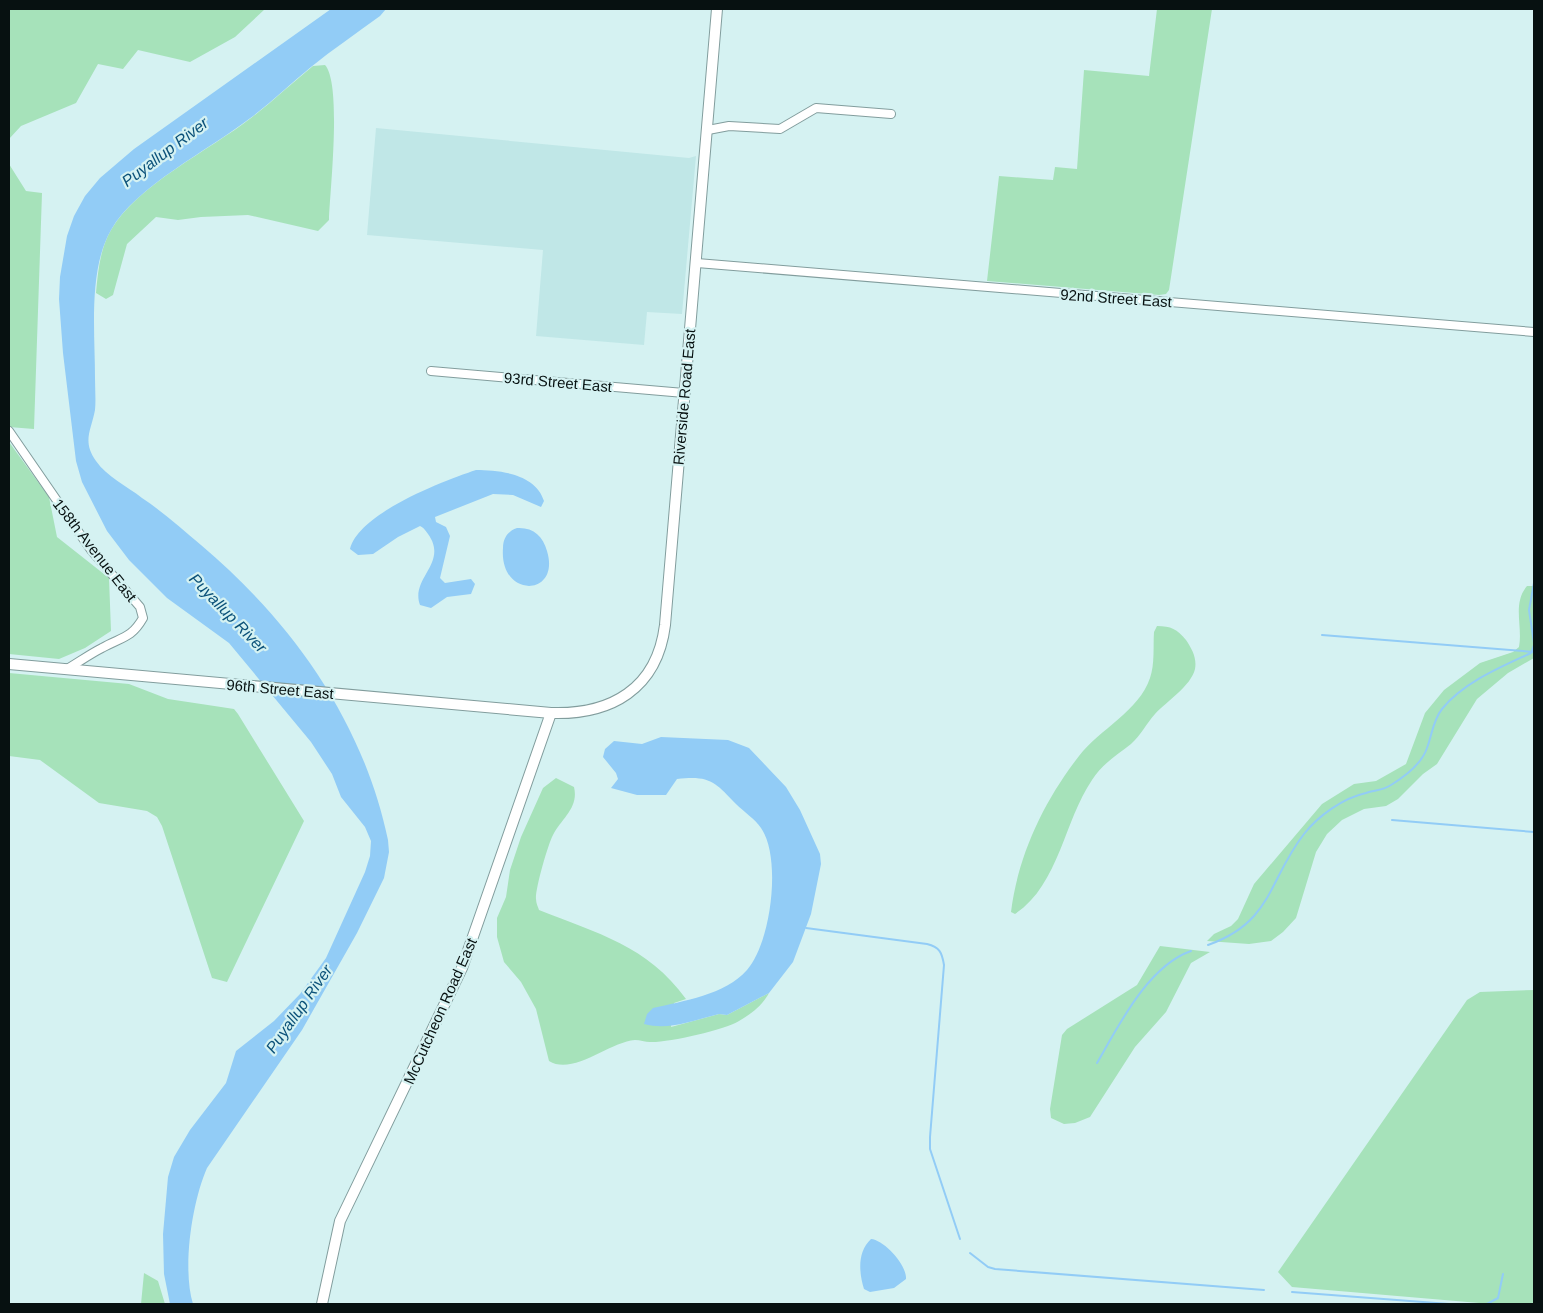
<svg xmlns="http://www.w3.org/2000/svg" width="1543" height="1313" font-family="Arial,sans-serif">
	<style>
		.built { fill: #c0e7e7 }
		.green { fill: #a6e2ba }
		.water { fill: #92ccf6 }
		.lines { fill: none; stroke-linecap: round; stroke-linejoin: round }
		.stream { stroke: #92ccf6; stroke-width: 2 }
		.street-casing { stroke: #829d9d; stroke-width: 10 }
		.secondary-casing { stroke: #829d9d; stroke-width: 12 }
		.street { stroke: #fff; stroke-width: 8 }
		.secondary { stroke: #fff; stroke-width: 10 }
		.labels { text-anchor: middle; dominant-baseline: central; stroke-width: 4.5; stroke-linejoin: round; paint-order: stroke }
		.street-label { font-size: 15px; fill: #071111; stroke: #d5f2f2 }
		.water-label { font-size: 16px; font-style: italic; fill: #0b5179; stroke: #d5f2f2 }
	</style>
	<rect width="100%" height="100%" fill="#d5f2f2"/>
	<!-- built -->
	<path class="built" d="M376,128L689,158L696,156L682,314L647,312L644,345L536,336L543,250L367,235Z"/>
	<!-- green -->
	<path class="green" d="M9,9H265L235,37L190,62L138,50L123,69L98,64L76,103L21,126L9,139Z
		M1157,9H1212L1169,290L1166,294L1159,295L987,281L999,176L1053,180L1055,167L1077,169L1084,70L1149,76Z
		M325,65C342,84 330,190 329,220L318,231L248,215L201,217L178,220L156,217L127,244L113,295L106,299L96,293C98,271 100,249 111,230C137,185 210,150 251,118C272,102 292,83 313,66Z
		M9,164L26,191L42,193L34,429L9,427Z
		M9,442L49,497L57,537L109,578L111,631L85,648L59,659L9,654Z
		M1527,586H1534V658L1508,673L1477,699L1437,764L1423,774L1398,799L1386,806L1364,809L1342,820L1327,834L1316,852L1296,918L1283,932L1271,941L1249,944L1207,941L1214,934L1231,926L1238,919L1254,884L1322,804L1354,784L1376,781L1406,764L1425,713L1444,690L1480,663L1513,652L1519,647C1523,626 1512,604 1527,586Z
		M1157,626C1171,626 1177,629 1186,640C1192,649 1197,658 1195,669C1191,686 1167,701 1155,714C1146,724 1141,735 1131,744C1117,755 1102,764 1092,780C1064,821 1059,885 1015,914L1011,912C1018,855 1044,801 1079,756C1100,729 1139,711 1150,678C1155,664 1153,646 1154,632Z
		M9,673L129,684L168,699L221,707L234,709L238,714L304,821L227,982L212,978L162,826L157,817L147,811L99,803L40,760L9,756Z
		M556,778L574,787C579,808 562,818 553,835C548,844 535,890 536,899C536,903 538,907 539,910C597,933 648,946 686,999L674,1003L671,1027L719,1014L727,1015L769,993C762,1006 751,1014 739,1021C724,1030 667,1043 650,1042C645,1042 640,1040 635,1040C609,1042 573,1076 549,1061L536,1009L521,982L504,962L497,937V918L506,897L510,870L521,837L543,788Z
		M1160,946L1210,952L1191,963L1166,1012L1135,1047L1090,1117L1075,1123L1064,1124L1051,1118L1050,1109L1062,1035L1067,1029L1137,985Z
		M1534,990V1304H1491L1292,1287L1278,1272L1467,1000L1480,992Z
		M144,1273L158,1281L165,1304H141Z"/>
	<!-- water -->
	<path class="water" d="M331,9H386L380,16C357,33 333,49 311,67C290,84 271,103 249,119C209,150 136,186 111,230C88,270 95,333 95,378C95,389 96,400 95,410C91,431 82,441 96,461C107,477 127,486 142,498C163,512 182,529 201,545C292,622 363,721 388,840L389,852L384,878L357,933L302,1030L207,1168C192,1202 182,1268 193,1304H170L164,1274L163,1234L168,1177L174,1157L190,1130L226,1083L236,1051L274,1021L300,994L326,958L365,872L370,856L371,841L365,827L341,797L332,774L311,742L229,643L167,598L129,560L107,531L82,482L76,461L63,353L59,299L60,277L67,236L74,216L85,196L100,178L134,149Z
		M476,470C500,470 536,474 544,501L541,507L513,495L493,494L435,517L436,522L446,527L450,536L440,578L445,583L471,579L475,584L471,594L447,597L431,608L420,605C410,578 449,563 428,534C425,530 424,528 420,526L398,537L373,554L358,555L350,549C359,513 443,481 476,470Z
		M517,528C533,527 543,536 547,551C561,597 499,599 503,548C503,538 508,531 517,528Z
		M661,737L728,740L749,748L786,787L800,810L820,854L821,864L811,914L793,962L769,993L727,1015L719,1014C694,1020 669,1031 644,1024L647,1014L653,1008C683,1001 725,995 747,970C771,943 782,858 761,828C755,819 744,812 736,804C715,782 710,775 677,779L666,795H637L611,788L618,779L616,773L603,757L605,749L614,741L642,744Z
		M871,1239C884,1240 907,1265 906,1279L894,1288L870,1292L864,1289C859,1273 857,1252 871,1239Z"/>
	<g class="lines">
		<!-- stream -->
		<path class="stream" d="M1534,583L1529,610L1534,643
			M1322,635L1534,652
			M1392,820L1534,832
			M806,928L927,944C940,947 942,953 944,965L930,1137V1149L960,1239
			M1208,945C1273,922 1268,880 1304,834C1318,816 1343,798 1366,793C1375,790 1382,791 1391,785C1404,777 1422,763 1427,748C1432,735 1433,720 1442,709C1464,682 1501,667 1531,653L1534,645
			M1097,1063C1119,1025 1148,966 1191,951
			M970,1253L988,1267L995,1269L1264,1290
			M1292,1292L1449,1304
			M1487,1304L1498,1298L1503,1274"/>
		<defs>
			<path id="street" d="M708,130L729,126L780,129L816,108L891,114
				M697,263L1534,332
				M431,371L684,393
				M9,431L91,550L140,607L143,618C131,639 121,637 102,648C90,654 79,662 67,669"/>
			<path id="secondary" d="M9,664L551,713C611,715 657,689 665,625L717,9
				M322,1304L340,1221L462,968L551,713"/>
		</defs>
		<!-- street casing -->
		<use href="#street" class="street-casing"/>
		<!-- secondary casing -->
		<use href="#secondary" class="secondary-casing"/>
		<!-- street -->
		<use href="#street" class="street"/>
		<!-- secondary -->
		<use href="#secondary" class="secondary"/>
	</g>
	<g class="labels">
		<!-- street labels -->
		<g class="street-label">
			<text transform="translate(1116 298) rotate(4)">92nd Street East</text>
			<text transform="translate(558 382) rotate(5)">93rd Street East</text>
			<text transform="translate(684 397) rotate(-85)">Riverside Road East</text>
			<text transform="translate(95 550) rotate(52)">158th Avenue East</text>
			<text transform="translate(280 689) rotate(5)">96th Street East</text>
			<text transform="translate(440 1011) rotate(-66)">McCutcheon Road East</text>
		</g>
		<!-- water labels -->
		<g class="water-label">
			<text transform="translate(165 152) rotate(-37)">Puyallup River</text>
			<text transform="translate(228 613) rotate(46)">Puyallup River</text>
			<text transform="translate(299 1009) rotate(-55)">Puyallup River</text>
		</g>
	</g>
	<!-- border -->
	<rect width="1543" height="1313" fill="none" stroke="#071111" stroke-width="20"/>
</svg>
